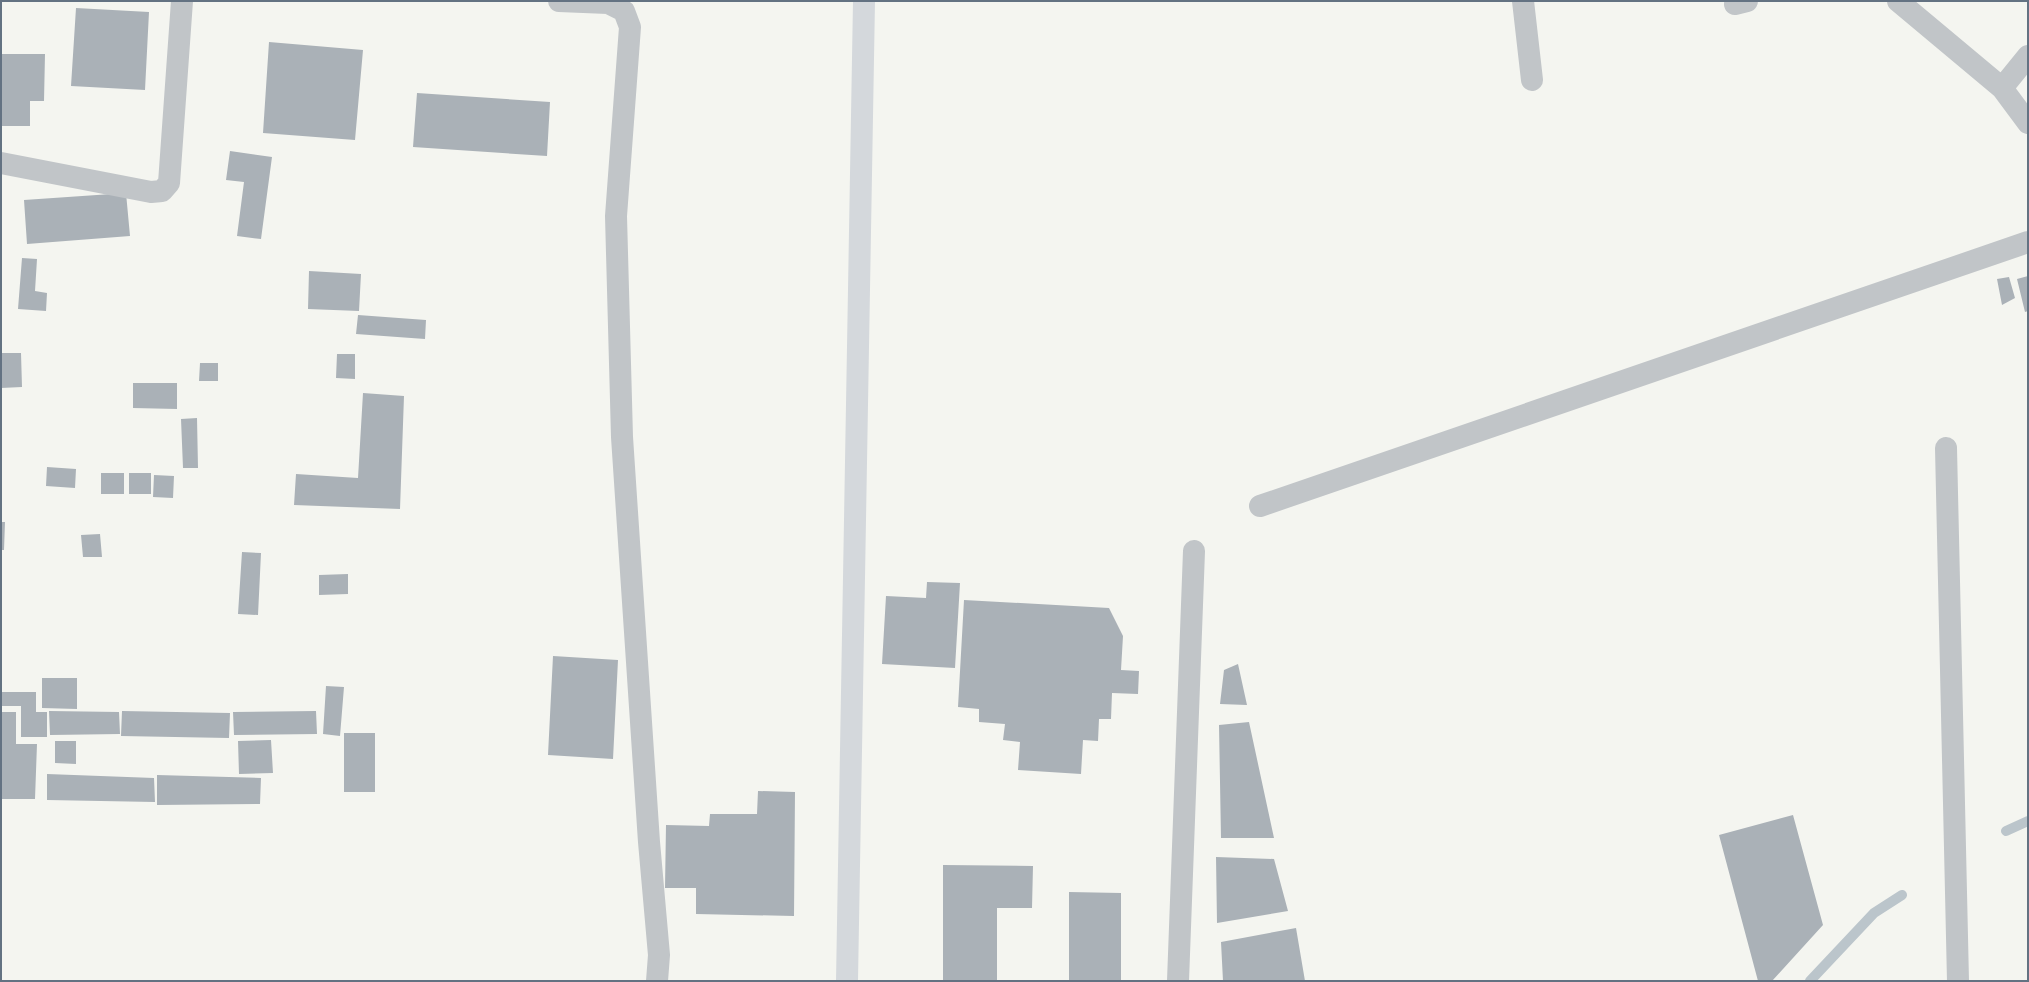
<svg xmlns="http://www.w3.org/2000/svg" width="2029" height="982" font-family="Helvetica,sans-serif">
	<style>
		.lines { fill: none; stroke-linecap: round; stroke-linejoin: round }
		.stream { stroke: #bbc5cb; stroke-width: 10 }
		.building { fill: #aab1b7 }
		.street { stroke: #c1c5c8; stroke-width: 22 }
		.secondary { stroke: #d4d8dc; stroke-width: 22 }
	</style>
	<rect width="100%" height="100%" fill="#f4f5f0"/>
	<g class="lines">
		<!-- stream -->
		<path class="stream" d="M2006,831L2028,821
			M1810,981L1874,913L1902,895"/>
	</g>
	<!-- building -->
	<path class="building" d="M76,8L149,12L145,90L71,86Z
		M269,42L363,50L355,140L263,133Z
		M1,54H45L44,101H30V126H1Z
		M417,93L550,102L547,156L413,147Z
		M230,151L272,157L261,239L237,236L244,182L226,180Z
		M126,193L130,236L27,244L24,200Z
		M22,258L37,259L35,291L47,293L46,311L18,309Z
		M309,271L361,274L359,311L308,309Z
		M2028,276V311L2025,312L2017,279Z
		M2009,277L2015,298L2002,305L1997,279Z
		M358,315L426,320L425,339L356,334Z
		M1,353H21L22,387L1,388Z
		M337,354H355V379L336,378Z
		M200,363H218V381H199Z
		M133,383H177V409L133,408Z
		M363,393L404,396L400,509L294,505L296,474L358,478Z
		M197,418L198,468H183L181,419Z
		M47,467L76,469L75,488L46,486Z
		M101,473H124V494H101Z
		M129,473H151V494H129Z
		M154,475L174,476L173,498L153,497Z
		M1,522H5L4,550H1Z
		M100,534L102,557H83L81,535Z
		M242,552L261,553L258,615L238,614Z
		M348,574V594L319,595V575Z
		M927,582L960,583L955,668L882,664L886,596L926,598Z
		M964,600L1109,608L1123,636L1121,670L1139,671L1138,694L1112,693L1111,719H1099L1098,741L1083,740L1081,774L1018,770L1020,742L1003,740L1005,724L979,722V709L958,707Z
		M553,656L618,660L613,759L548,755Z
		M1238,664L1247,705L1220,704L1224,670Z
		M42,678H77V709L42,708Z
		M326,686L344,687L340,736L323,734Z
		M1,692H36V712H47V737H21V706H1Z
		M49,711L119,712L120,734L50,735Z
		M122,711L230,713L229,738L121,736Z
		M316,711L317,734L234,735L233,712Z
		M1,712H16V744H37L35,799H1Z
		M1249,722L1274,838H1221L1219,725Z
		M344,733H375V792H344Z
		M271,740L273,773L239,774L238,741Z
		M55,741H76V764L55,763Z
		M47,774L154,778L155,802L47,800Z
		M157,775L261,778L260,804L157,805Z
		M758,791L795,792L794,916L696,914V888H665L666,825L709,826L710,814H757Z
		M1793,815L1823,925L1772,981H1758L1719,835Z
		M1216,857L1274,859L1288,911L1217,923Z
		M943,865L1033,866L1032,908H997V981H943Z
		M1069,892L1121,893V981H1069Z
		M1296,928L1305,981H1223L1221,942Z"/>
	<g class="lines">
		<!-- street -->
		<path class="street" d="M559,1L608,3L624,11L630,27L616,216L622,437L649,842L659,955L657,981
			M1523,1L1532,80
			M1898,1L2002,88L2028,123
			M1735,4L1747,1
			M2002,88L2028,56
			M1,163L151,192L162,191L169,183L182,1
			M1946,448L1958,981
			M1260,506L2028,242
			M1178,981L1194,551"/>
		<!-- secondary -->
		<path class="secondary" d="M847,981L864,1"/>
	</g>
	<!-- border -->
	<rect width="2029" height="982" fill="none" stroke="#637282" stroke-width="4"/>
</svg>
